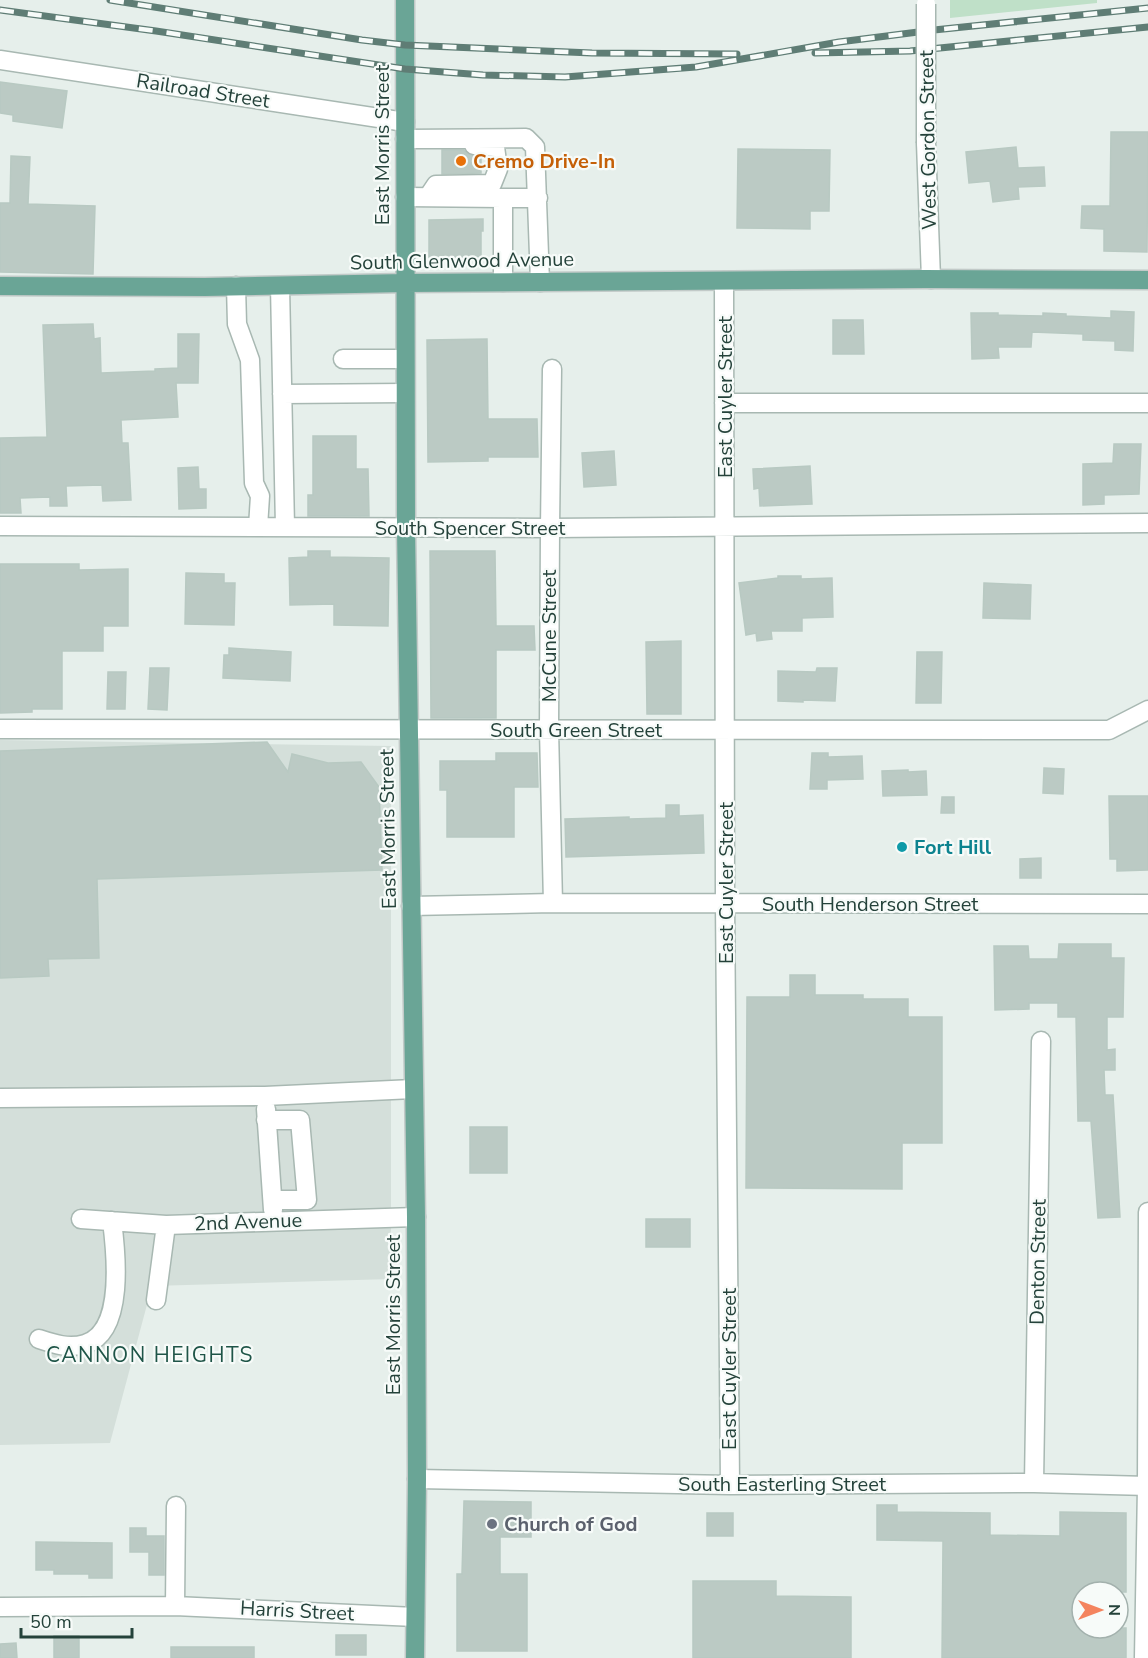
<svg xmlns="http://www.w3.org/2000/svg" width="1148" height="1658" font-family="'Nunito Sans',sans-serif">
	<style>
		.built { fill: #d4dfda }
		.green { fill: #bfe0c8 }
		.building { fill: #bbcac4; stroke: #b8c9c2; stroke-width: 1.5 }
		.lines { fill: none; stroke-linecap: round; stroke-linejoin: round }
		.minor-casing { stroke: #a8b8b2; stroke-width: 21 }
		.major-casing { stroke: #c2cac8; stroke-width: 21 }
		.minor { stroke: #fff; stroke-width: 18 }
		.major { stroke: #6aa596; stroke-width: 18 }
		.rail-casing { stroke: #5f7d75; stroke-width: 7 }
		.rail { stroke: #f7fbf9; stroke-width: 4.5; stroke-dasharray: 14; stroke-linecap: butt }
		.minor-bridge-casing { stroke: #a8b8b2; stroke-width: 21; stroke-linecap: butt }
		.minor-bridge { stroke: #fff; stroke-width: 18 }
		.food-dot { fill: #e8710a; stroke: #f7fbf9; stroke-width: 2 }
		.culture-dot { fill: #0f9aa8; stroke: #f7fbf9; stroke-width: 2 }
		.worship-dot { fill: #6b7280; stroke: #f7fbf9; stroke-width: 2 }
		.labels { text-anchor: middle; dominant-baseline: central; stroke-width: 4.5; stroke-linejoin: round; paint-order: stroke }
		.street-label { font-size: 20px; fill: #24423a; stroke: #f7fbf9 }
		.food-label { font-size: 20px; font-weight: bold; fill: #c56008; stroke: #f7fbf9; text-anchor: start }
		.culture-label { font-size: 20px; font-weight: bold; fill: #0d838f; stroke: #f7fbf9; text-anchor: start }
		.worship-label { font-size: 20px; font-weight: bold; fill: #5b616d; stroke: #f7fbf9; text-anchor: start }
		.neighbourhood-label { font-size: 21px; letter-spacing: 1.5px; fill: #1f5548; stroke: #f7fbf9 }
	</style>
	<rect width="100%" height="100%" fill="#e6efeb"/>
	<!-- built -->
	<path class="built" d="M0,740L391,746V1279L152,1286L110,1443L0,1445Z"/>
	<!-- green -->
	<path class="green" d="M950,0H1097V3L950,18Z"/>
	<!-- building -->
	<path class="building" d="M0,82L67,91L62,128L13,121V115L0,113Z
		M1111,132H1148L1147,252L1104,251V229L1081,228L1082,206H1110Z
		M1016,147L1018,168L1044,167L1045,186L1018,187L1019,199L993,202L990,181L969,183L966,152Z
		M738,149L830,150L829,211H810V229L737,228Z
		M442,150H464L468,154L481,157V173L442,174Z
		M11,156L30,157L28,204L95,206L93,274L0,272V203H10Z
		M483,219V231H481V257H429V220Z
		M1111,311L1134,312L1133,351L1115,350V341L1083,340V334L1032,332L1031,347H998L999,358L972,359L971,313H998V315L1043,316V313L1066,314V316L1111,318Z
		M833,320H863L864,354H833Z
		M93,324L94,339L100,338L101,373L155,371V369L178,368V334H199L198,383H176L178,417L121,420L122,443H128L131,500L103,501L102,485L66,486L67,506H50V497L20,498L21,513H0V438L47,437L43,325Z
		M487,339L488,419H537L538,457H488V461L428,462L427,340Z
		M313,436H356V469H368L369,516H308V495H313Z
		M1114,444H1141L1139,494L1104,495V504L1083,505V464L1113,463Z
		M614,451L616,485L584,487L582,453Z
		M810,466L812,504L760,506L759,488L754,489L753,469Z
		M198,467L199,489H206V508L179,509L178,468Z
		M308,551H330V557L389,558L388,626L334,625V604L290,605L289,558L308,557Z
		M430,551H495L496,626H534L535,650H496V718H431Z
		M0,564H79V570L128,569V626H103V651H62V709H32V712L0,713Z
		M186,573L224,574V583H235L234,625L185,624Z
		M778,576H801V579L832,578L833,617L802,618V631H771L772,639L757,641L756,633L746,635L739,583L778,578Z
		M984,583L1031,585L1030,619L983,618Z
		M681,641V714H647L646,642Z
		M229,648L291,652L290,681L223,678L224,655H229Z
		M917,652H942L941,703H916Z
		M150,668H169L167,710L148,709Z
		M817,668H837L835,701L803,700V702L778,701V671L816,672Z
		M108,672H126L125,709H107Z
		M267,742L288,772L292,754L328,763L361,762L379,787L382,870L97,879L99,958L48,959L49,976L0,978V751Z
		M496,753H537L538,787H514V837H447V790H440V761H496Z
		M812,753H828V757L862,756L863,779L827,780V789H810Z
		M1044,768L1064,769L1063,794L1043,793Z
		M908,770V772L926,771L927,795L883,796L882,771Z
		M1109,796H1148V870L1117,871V859H1110Z
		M942,797H954V813H941Z
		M666,805H679V816L703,815L704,853L566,857L565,819L629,817V819L666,818Z
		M1041,858V878H1020V859Z
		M1059,944H1111V958H1124L1123,1017H1107V1050L1115,1049V1070H1104L1105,1095H1113L1120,1217L1098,1218L1091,1121H1078L1076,1017H1058V1003H1029V1009L995,1010L994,946H1028L1029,959H1058Z
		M790,975H815V995H863V999H908V1017H942V1143H902V1189L746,1188L747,997H790Z
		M470,1127H507V1173H470Z
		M646,1219H690V1247H646Z
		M464,1501L531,1502V1537H500V1574H527V1651H457V1574H462Z
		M877,1505H897V1512L990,1513V1535L1060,1536V1512L1126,1513V1592H1082V1628H1126V1658H942L943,1541L877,1540Z
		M707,1513H733V1536H707Z
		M130,1528H146V1536H164V1575H149V1552H130Z
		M36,1542L112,1543V1578H89V1574H54V1570H36Z
		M693,1581H776V1596L851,1597V1658H693Z
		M336,1635H366V1655H336Z
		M54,1636H79V1658H54Z
		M16,1643L17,1658H0V1644Z
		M171,1647H254V1658H171Z"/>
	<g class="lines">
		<defs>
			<path id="minor" d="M0,60L405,122
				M405,139L526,138L535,147L540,282
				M926,143L931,279
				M405,197L503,198V282
				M428,197L436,185L492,184L498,169L495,147L474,145
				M503,198H538
				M724,281L725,903L730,1485
				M236,286L237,324L250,360L254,483L260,496L258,527
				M280,286L285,527
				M343,359H405
				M552,369L550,528L549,729L553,903
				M282,394L405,393
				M724,403H1148
				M0,526L550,528L1148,523
				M0,729L1109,730L1148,710
				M411,906L553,903L1148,904
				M0,1098L265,1096L413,1089
				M266,1109L273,1210
				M266,1120H300L307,1200H273
				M81,1219L166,1225L416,1217
				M156,1300L166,1225
				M39,1339C54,1344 69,1349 85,1344C125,1332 116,1252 112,1221
				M417,1479L730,1485L1034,1483L1148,1486
				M1034,1483L1041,1041
				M175,1606L176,1506
				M0,1607L175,1606L415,1617
				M1144,1658L1147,1486L1148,1212"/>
			<path id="major" d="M405,0L406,528L416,1217L417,1479L415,1658
				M0,286L205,287L405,283L925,279L1148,280"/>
		</defs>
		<!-- minor casing -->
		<use href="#minor" class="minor-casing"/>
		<!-- major casing -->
		<use href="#major" class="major-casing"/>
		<!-- minor -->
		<use href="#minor" class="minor"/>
		<!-- major -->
		<use href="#major" class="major"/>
		<defs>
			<path id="rail" d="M110,0L362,40L405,45L592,53L737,54
				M0,10L156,31L405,69L483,75L565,77L696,67L839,42L934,30L1148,8
				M815,53L910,51L1148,27"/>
		</defs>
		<!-- rail casing -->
		<use href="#rail" class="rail-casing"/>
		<!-- rail -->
		<use href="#rail" class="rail"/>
		<defs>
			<path id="minor-bridge" d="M926,4V143"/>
		</defs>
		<!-- minor-bridge casing -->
		<use href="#minor-bridge" class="minor-bridge-casing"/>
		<!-- minor-bridge -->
		<use href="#minor-bridge" class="minor-bridge"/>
	</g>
	<!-- markers -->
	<circle class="food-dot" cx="461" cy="161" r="6"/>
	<circle class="culture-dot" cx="902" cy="847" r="6"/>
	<circle class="worship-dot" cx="492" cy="1524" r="6"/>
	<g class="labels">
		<!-- street labels -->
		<g class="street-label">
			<text transform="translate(203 91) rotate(9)">Railroad Street</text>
			<text transform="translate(928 140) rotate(-91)">West Gordon Street</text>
			<text transform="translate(382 145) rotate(-90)">East Morris Street</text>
			<text transform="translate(462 261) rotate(-1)">South Glenwood Avenue</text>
			<text transform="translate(725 397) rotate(-90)">East Cuyler Street</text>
			<text x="470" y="528">South Spencer Street</text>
			<text transform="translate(549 636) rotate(-90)">McCune Street</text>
			<text x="576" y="730">South Green Street</text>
			<text transform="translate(388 829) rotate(-91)">East Morris Street</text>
			<text transform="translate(726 883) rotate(-90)">East Cuyler Street</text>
			<text x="870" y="904">South Henderson Street</text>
			<text transform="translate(248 1222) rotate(-2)">2nd Avenue</text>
			<text transform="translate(1038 1262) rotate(-89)">Denton Street</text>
			<text transform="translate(393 1315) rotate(-90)">East Morris Street</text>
			<text transform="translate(729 1369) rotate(-90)">East Cuyler Street</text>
			<text x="782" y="1484">South Easterling Street</text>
			<text transform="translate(297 1611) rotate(3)">Harris Street</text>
		</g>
		<!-- food labels -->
		<g class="food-label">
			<text x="473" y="161">Cremo Drive-In</text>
		</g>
		<!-- culture labels -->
		<g class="culture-label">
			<text x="914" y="847">Fort Hill</text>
		</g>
		<!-- worship labels -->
		<g class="worship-label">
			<text x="504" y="1524">Church of God</text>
		</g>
		<!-- neighbourhood labels -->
		<g class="neighbourhood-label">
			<text x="150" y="1355">CANNON HEIGHTS</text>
		</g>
	</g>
	<!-- north arrow -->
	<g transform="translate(1100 1610) rotate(90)"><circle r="28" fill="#f7fbf9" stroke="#a3b1ad" stroke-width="1.5"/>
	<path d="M0-4.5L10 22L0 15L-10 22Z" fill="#f4845f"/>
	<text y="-9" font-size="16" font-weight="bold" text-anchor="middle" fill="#24423a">N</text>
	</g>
	<!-- scale -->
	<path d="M21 1628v9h111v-9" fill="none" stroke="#24423a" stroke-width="3"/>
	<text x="30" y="1628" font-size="18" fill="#24423a" stroke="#f7fbf9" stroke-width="4.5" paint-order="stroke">50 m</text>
</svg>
